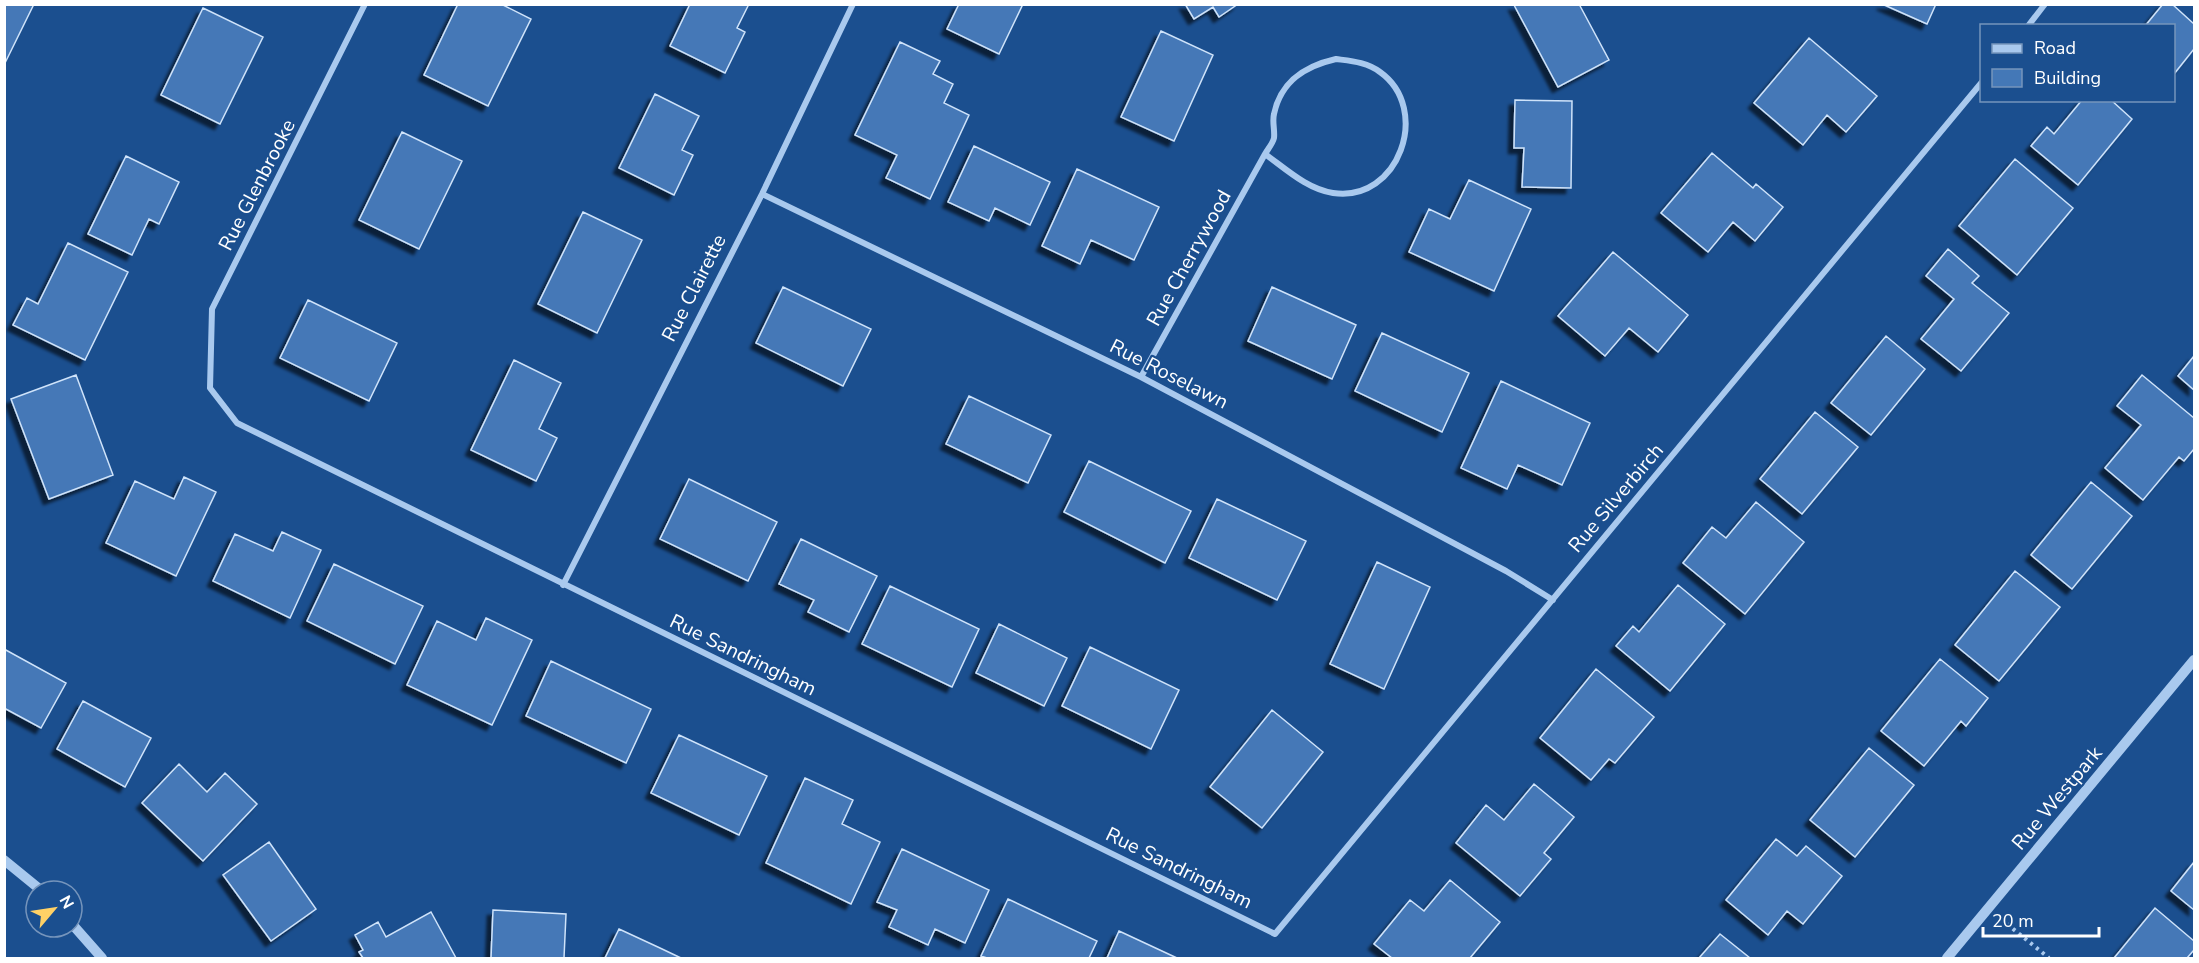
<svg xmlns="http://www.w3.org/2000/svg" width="2199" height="963" font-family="'Nunito Sans',sans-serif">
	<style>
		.building { fill: #4478b7; stroke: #cfe3fa; stroke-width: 1.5; filter: url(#shadow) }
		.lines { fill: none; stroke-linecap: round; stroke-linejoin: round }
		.path { stroke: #a9c9ee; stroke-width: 4; stroke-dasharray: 3 4.5; stroke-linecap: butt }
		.minor { stroke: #a9c9ee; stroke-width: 6 }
		.tertiary { stroke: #a9c9ee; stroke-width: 10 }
		.labels { text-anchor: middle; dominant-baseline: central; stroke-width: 4.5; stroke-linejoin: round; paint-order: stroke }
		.street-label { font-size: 20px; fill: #fff; stroke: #1b4f8f }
	</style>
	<defs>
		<filter id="shadow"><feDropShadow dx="-5.5" dy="5.5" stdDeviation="1.5" flood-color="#0009"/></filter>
	</defs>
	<rect width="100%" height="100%" fill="#1b4f8f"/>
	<!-- building -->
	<path class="building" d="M4,4H34L4,65Z
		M458,4H501L531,19L488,106L424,75Z
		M749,4L737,28L745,32L725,73L670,46L690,4Z
		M959,4H1023L999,54L947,29Z
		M1185,4H1238L1219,17L1213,7L1194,19Z
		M1579,4L1609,60L1558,87L1514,5Z
		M1882,4H1936L1927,24Z
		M2163,4H2172L2194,24V49L2174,74V26H2145Z
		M203,8L263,37L220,124L161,95Z
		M1161,31L1213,55L1174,141L1121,117Z
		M1809,38L1877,96L1846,132L1827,115L1803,145L1754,103Z
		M900,42L940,61L933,74L953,84L944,103L969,115L930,199L886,178L897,155L855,135Z
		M655,94L699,116L682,150L693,155L674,195L619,168Z
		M1515,100L1572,101L1571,188L1522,187L1524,148H1514Z
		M2082,100H2111L2132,119L2078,185L2031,146L2047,127L2054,134Z
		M402,132L462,161L419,249L359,220Z
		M974,146L1050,182L1030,225L995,208L989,221L948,202Z
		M1712,153L1753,188L1756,184L1783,207L1755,241L1733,222L1708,252L1661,213Z
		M126,156L179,182L159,224L149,219L132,255L88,234Z
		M2015,159L2073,208L2017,275L1959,226Z
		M1077,169L1159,207L1134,260L1091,240L1080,264L1042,246Z
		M1469,180L1531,209L1494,291L1409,252L1429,209L1450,219Z
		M583,212L642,240L597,333L538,304Z
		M68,243L128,272L85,360L13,325L27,298L38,304Z
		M1948,249L1979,276L1972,283L2009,313L1961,371L1921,339L1954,299L1926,276Z
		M1613,252L1688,315L1658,352L1629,328L1605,356L1558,316Z
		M783,287L871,329L843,386L756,343Z
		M1272,287L1356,325L1332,379L1248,341Z
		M308,300L397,343L369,401L280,358Z
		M1382,333L1469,373L1442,432L1355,391Z
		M1886,336L1925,369L1871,435L1831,403Z
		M2194,356V390L2178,376Z
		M514,360L561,383L539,429L557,438L536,481L471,450Z
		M76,375L113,475L49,499L11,399Z
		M2142,375L2194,418V449L2184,461L2179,457L2143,500L2105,468L2141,425L2117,406Z
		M1501,381L1590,423L1562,485L1518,465L1507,489L1461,468Z
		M969,396L1051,435L1028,483L946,444Z
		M1815,412L1858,447L1802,514L1760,479Z
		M1089,461L1191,511L1165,563L1064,512Z
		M184,477L216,492L176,576L106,543L135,481L174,499Z
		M689,479L777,522L748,581L660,539Z
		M2091,482L2132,516L2072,589L2031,555Z
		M1217,499L1306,541L1277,600L1189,558Z
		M1756,502L1804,542L1745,614L1683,563L1712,527L1726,538Z
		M282,532L321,550L290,618L213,581L235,534L273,551Z
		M801,539L877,576L849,632L808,612L814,600L779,584Z
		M1377,562L1430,587L1384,689L1330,664Z
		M334,564L423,606L395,664L307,621Z
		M2015,571L2060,607L1999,681L1955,645Z
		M1678,585L1725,624L1670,691L1616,646L1633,626L1639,632Z
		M890,586L979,629L952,687L862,644Z
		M486,618L532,640L492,725L407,685L437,621L476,640Z
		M999,624L1067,658L1044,706L976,673Z
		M1090,647L1179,690L1151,749L1062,706Z
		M4,649L66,683L41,728L4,708Z
		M1940,659L1988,698L1966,726L1961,721L1924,766L1881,731Z
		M551,661L651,709L626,763L526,716Z
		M1596,669L1654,717L1615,763L1609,759L1591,780L1540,738Z
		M83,701L151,738L125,787L57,749Z
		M1272,710L1323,752L1262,828L1210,787Z
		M679,735L767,776L739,835L651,793Z
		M1869,748L1914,785L1855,857L1810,820Z
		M179,764L207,792L225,773L257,804L203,861L142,803Z
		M805,778L853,800L842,824L880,842L851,904L766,863Z
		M1534,784L1574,817L1544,853L1551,859L1520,896L1456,843L1486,805L1504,820Z
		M1776,839L1797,856L1806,846L1842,876L1803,924L1787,911L1768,935L1726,900Z
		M269,842L316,909L271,941L223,875Z
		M902,849L989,890L965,943L935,929L928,945L889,927L897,910L877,902Z
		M2194,862V910L2171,891Z
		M1450,880L1500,922L1470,958H1392L1374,944L1410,900L1424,911Z
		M1008,899L1097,941L1089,958H987L981,956Z
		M2155,908L2194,941V950L2187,958H2114Z
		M493,910L566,914L564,958H491Z
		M431,912L456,958H363L359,952L363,950L355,935L378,922L386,937Z
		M619,929L660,948L681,958H605Z
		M1119,931L1177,958H1107Z
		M1720,934L1750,958H1699Z"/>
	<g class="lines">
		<!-- path -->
		<path class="path" d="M2007,924L2049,958"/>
		<!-- minor -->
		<path class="minor" d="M365,4L212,309L210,388L237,423L1275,934L1982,82
			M2028,26L2045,4
			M1336,59C1351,61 1367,62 1380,72C1432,109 1399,203 1333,193C1307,189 1286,169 1265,154C1268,149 1273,143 1274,138C1275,130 1272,122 1274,114C1281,81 1305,66 1336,59Z
			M762,194L1141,377L1506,571L1553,600
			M1141,377L1265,154
			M563,585L762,194L853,4"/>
		<!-- tertiary -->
		<path class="tertiary" d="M4,860L42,891
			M72,924L102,958
			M1947,958L2194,660"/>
	</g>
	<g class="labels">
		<!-- street labels -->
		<g class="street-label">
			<text transform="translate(257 185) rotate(-63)">Rue Glenbrooke</text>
			<text transform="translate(1189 258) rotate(-61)">Rue Cherrywood</text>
			<text transform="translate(694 288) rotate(-63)">Rue Clairette</text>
			<text transform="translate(1169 374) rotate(27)">Rue Roselawn</text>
			<text transform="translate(1616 498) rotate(-50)">Rue Silverbirch</text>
			<text transform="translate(743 655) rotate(26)">Rue Sandringham</text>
			<text transform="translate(2057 798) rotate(-50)">Rue Westpark</text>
			<text transform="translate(1179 868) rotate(26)">Rue Sandringham</text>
		</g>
	</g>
	<!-- border -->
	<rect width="2199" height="963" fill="none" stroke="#ffffff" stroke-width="12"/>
	<!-- legend -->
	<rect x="1980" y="24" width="195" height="78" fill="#1b4f8f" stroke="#7695bc" stroke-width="1.5"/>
	<rect x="1992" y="44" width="30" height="9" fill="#a9c9ee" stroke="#7695bc" stroke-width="1.5"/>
	<text x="2034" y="54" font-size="18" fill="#ffffff">Road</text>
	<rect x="1992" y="69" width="30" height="18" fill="#4478b7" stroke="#7695bc" stroke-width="1.5"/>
	<text x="2034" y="84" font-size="18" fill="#ffffff">Building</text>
	<!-- north arrow -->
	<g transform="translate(54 909) rotate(61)"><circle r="28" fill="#1b4f8f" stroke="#7695bc" stroke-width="1.5"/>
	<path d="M0-4.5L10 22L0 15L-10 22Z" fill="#ffd166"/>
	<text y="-9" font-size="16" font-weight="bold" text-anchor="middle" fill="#ffffff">N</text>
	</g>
	<!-- scale -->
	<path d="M1983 927v9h116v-9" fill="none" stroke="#ffffff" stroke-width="3"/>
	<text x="1992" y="927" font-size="18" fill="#ffffff" stroke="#1b4f8f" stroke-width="4.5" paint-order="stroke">20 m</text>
</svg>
